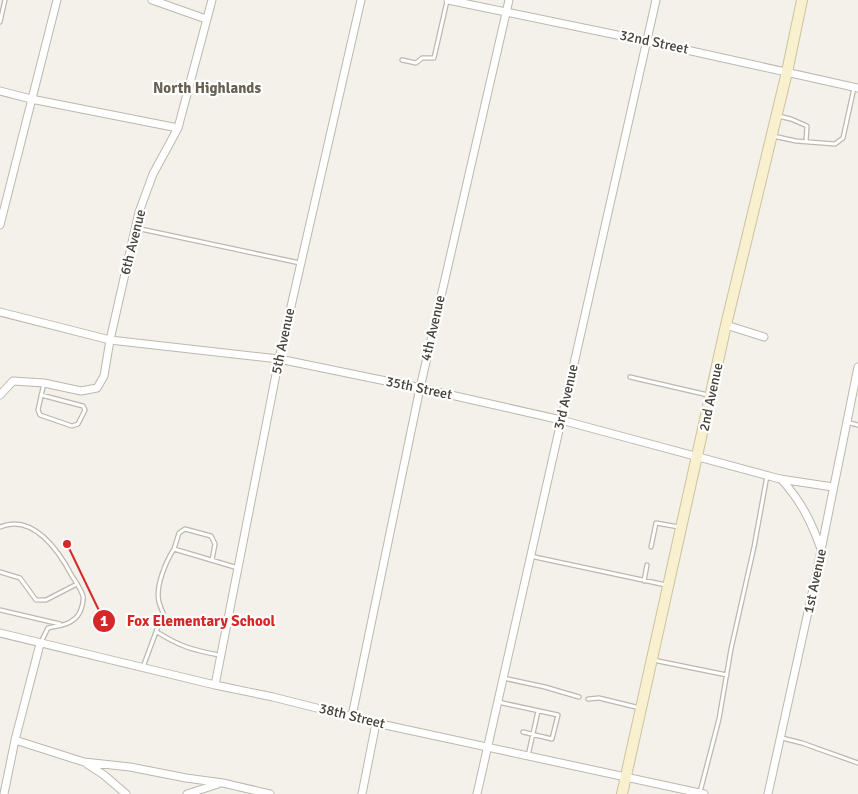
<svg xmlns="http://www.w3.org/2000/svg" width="858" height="794" font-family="Signika,sans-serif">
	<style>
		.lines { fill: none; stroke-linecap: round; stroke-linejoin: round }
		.lane-casing { stroke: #bdb8ae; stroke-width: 5.5 }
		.street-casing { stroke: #bdb8ae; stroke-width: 9 }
		.secondary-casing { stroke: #cdc39f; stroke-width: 12 }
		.lane { stroke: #fff; stroke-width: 3 }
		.street { stroke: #fff; stroke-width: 7 }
		.secondary { stroke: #f8f0cf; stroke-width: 10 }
		.labels { text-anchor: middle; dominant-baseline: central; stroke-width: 4.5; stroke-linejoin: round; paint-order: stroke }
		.street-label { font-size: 14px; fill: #464139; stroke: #fff }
		.neighbourhood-label { font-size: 15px; font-weight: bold; fill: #686051; stroke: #fff }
		.leader { fill: none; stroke: #d62828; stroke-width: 2 }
		.callout-dot { fill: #d62828; stroke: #fff; stroke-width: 2 }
		.mark-label { font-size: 15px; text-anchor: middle; font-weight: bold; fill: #fff }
		.callout-label { font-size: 15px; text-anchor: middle; font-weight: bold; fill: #d62828; stroke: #fff; stroke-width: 4.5; stroke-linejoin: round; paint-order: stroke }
	</style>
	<rect width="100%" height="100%" fill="#f3f1ea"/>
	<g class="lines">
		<defs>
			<path id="lane" d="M0,22L5,0
				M402,60L416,63L422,58H434L447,1
				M778,116L791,119L807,126L806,141
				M773,136L796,141L835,144L843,138L854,88
				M136,228L300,263
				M630,377L708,395
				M41,395L83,406L85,410L78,424L72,426L40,415L38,410L44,383
				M846,422L858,425
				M0,527C33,513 59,551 72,576C76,582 81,589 83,596C84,604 80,616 73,620C67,626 55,626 48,628L41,642
				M651,547L656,523L679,527
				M174,549L179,533L185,529L211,536L215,544L212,560
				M530,556L666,585
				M0,572L20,578L36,600H46L77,584
				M644,581L647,565
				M0,610L60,624
				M157,632C181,647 193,650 219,655
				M653,660L727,675
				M143,667L163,613C162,610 160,606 159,602C155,587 166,561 174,549L238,568
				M503,678L545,687L579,697
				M588,699L599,698L640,708
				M498,702L558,715L552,739L523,732
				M782,738L802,743L858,763
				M528,756L538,711
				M700,792L719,719L731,649L754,547L767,476"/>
			<path id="street" d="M152,0L206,19
				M448,0L646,41L858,88
				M0,91L31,99L178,128
				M0,225L57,0
				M0,312L110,340L279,359L420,388L561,420L780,479L833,487
				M726,325L764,337
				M0,395L13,381L44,383L81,391L97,388L104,376L110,340L139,212L153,174L178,128L212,0
				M781,479C801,501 811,521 821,549
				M0,633L215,685L273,697L376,723L704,794
				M215,685L279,359L361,0
				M352,716L420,388L509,0
				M15,740L84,762L130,767L186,778L223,783L270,794
				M87,764L104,775L126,794
				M4,794L15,740L40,644
				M187,794L218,784
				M362,794L376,723
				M477,794L656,0
				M768,794L815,580L858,367"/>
			<path id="secondary" d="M622,794L726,325L787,72L802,0"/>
		</defs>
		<!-- lane casing -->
		<use href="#lane" class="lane-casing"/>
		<!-- street casing -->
		<use href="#street" class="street-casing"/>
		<!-- secondary casing -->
		<use href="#secondary" class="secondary-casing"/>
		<!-- lane -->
		<use href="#lane" class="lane"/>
		<!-- street -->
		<use href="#street" class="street"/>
		<!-- secondary -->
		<use href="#secondary" class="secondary"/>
	</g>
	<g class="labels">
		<!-- street labels -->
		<g class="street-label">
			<text transform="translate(654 42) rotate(12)">32nd Street</text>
			<text transform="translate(133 242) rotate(-76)">6th Avenue</text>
			<text transform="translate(433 328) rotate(-77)">4th Avenue</text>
			<text transform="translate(283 341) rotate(-78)">5th Avenue</text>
			<text transform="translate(419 388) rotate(12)">35th Street</text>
			<text transform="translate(566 397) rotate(-77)">3rd Avenue</text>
			<text transform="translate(711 397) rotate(-78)">2nd Avenue</text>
			<text transform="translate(815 581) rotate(-78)">1st Avenue</text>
			<text transform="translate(352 716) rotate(14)">38th Street</text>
		</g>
		<!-- neighbourhood labels -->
		<g class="neighbourhood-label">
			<text x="207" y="88">North Highlands</text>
		</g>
	</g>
	<!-- callouts -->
	<path class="leader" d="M67 544L104 621"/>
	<g class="callout-dot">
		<circle cx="67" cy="544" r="5"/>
		<circle cx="104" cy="621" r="12"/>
	</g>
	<g class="mark-label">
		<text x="104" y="626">1</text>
	</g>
	<g class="callout-label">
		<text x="201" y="626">Fox Elementary School</text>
	</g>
</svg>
